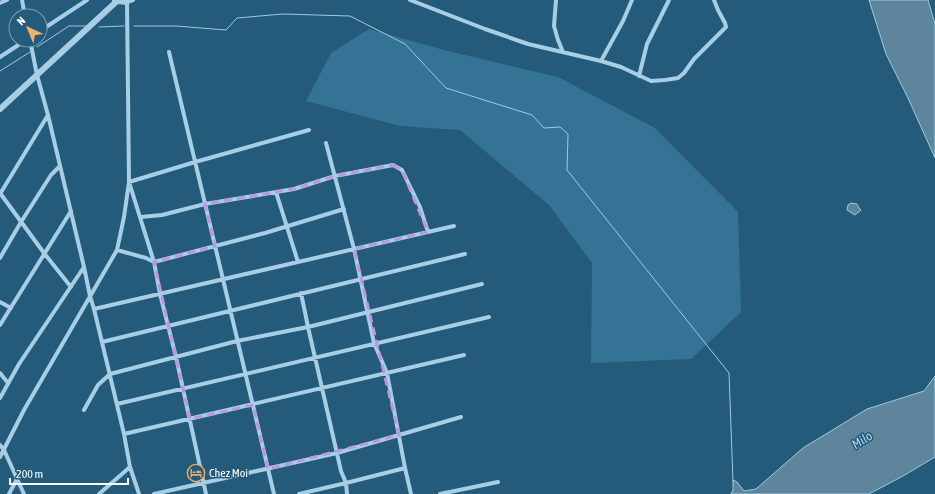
<svg xmlns="http://www.w3.org/2000/svg" width="935" height="494" font-family="'Asap Condensed',sans-serif">
	<style>
		.green { fill: #347395 }
		.water { fill: #5e859c; stroke: #9bcbe5 }
		.lines { fill: none; stroke-linecap: round; stroke-linejoin: round }
		.stream { stroke: #9bcbe5; stroke-width: 1 }
		.minor { stroke: #a7cee4; stroke-width: 4 }
		.tertiary { stroke: #a7cee4; stroke-width: 6 }
		.marked { fill: none; stroke: #bd96df; stroke-width: 3; stroke-dasharray: 8 5; stroke-linejoin: round }
		.labels { text-anchor: middle; dominant-baseline: central; stroke-width: 3; stroke-linejoin: round; paint-order: stroke }
		.poi-label { font-size: 12px; fill: #fff; stroke: #245a7a; text-anchor: start }
		.water-label { font-size: 13px; font-style: italic; fill: #b2d8ec; stroke: #245a7a }
	</style>
	<rect width="100%" height="100%" fill="#245a7a"/>
	<!-- green -->
	<path class="green" d="M369,29L444,50L558,77L655,128L738,212L741,312L706,345L691,359L591,363L592,263L549,205L460,130L400,126L306,101L331,53Z"/>
	<!-- water -->
	<path class="water" d="M869,0H928L935,24V158L908,98L886,54Z
		M851,203L857,204L859,208L861,210L855,215L847,210L848,205Z
		M935,376V457L903,476L869,494H731L733,490V480L737,482L744,491L756,489L803,448L867,409L924,391Z"/>
	<g class="lines">
		<!-- stream -->
		<path class="stream" d="M134,26H176L226,30L237,18L283,14L350,16L405,44L446,88L532,115L544,128L560,127L568,134L567,170L729,373L733,481
			M99,27L124,26
			M37,47L69,26H86
			M0,71L30,52"/>
		<!-- minor -->
		<path class="minor" d="M22,0L25,16
			M410,0L485,29L528,44L601,61L621,67L651,81L665,80L678,78L684,73L694,59L726,27L725,23L718,10L714,0
			M556,0L554,26L558,40L563,52
			M0,3L7,0
			M40,31L87,0
			M30,40L37,75L48,115L84,267L90,296L94,309L124,434L130,467L139,494
			M169,52L274,494
			M0,57L26,40
			M601,61L623,21L632,0
			M639,76L647,44L669,0
			M276,192L298,262
			M0,193L44,253L71,287
			M0,194L48,115
			M141,217L162,215L205,204L294,189L335,176L393,165L402,170L420,207L428,232
			M117,250L146,258L154,262L265,233L344,209
			M0,258L21,222L51,175L60,166
			M301,293L308,327L341,471L346,483L347,494
			M0,302L11,308
			M94,309L454,226
			M0,325L71,211
			M102,342L465,254
			M0,373L8,383
			M0,398L19,364L84,267
			M117,404L489,317
			M84,410L98,385L110,374L237,341L308,327L482,284
			M124,434L464,355
			M0,445L4,450L24,494
			M0,457L24,410L117,250L124,217L129,182L127,2L133,0
			M405,468L411,494
			M9,494L17,479
			M99,494L130,467
			M154,494L337,453L461,417
			M206,494L176,357L160,294L154,262L129,182L195,162L309,130
			M299,494L346,483L405,468L387,373L374,343L354,249L326,143
			M440,494L498,482"/>
		<!-- tertiary -->
		<path class="tertiary" d="M115,0L117,1L127,2L128,0
			M0,109L117,1"/>
	</g>
	<!-- marked area -->
	<path class="marked" d="M393,165L402,170L428,232L354,249L399,435L268,469L253,405L190,419L154,262L215,246L205,204L294,189L335,176Z"/>
	<!-- icons -->
	<defs>
		<symbol id="hotel-ring" viewBox="-11 -11 22 22"><circle r="9.5" fill="#245a7a" stroke="#eeaf6b" stroke-width="1.5"/><path d="M-6-4.5h1.5V1H6V5H4.5V3h-9V5H-6ZM-4 0a1.8 1.8 0 1 1 3.6 0ZM.5 0V-2.5h3Q6-2.5 6 0Z" fill="#eeaf6b"/></symbol>
	</defs>
	<g fill-rule="evenodd">
		<use href="#hotel-ring" x="186" y="463" width="20" height="20"/>
	</g>
	<g class="labels">
		<!-- poi labels -->
		<g class="poi-label">
			<text x="209" y="473">Chez Moi</text>
		</g>
		<!-- water labels -->
		<g class="water-label">
			<text transform="translate(862 440) rotate(-32)">Milo</text>
		</g>
	</g>
	<!-- north arrow -->
	<g transform="translate(28 28) rotate(316)"><circle r="19" fill="#245a7a" stroke="#7c9caf"/>
	<path d="M0-3L7 15L0 10L-7 15Z" fill="#eeaf6b"/>
	<text y="-6" font-size="11" font-weight="bold" text-anchor="middle" fill="#ffffff">N</text>
	</g>
	<!-- scale -->
	<path d="M10 478v6h118v-6" fill="none" stroke="#ffffff" stroke-width="2"/>
	<text x="16" y="478" font-size="12" fill="#ffffff" stroke="#245a7a" stroke-width="3" paint-order="stroke">200 m</text>
</svg>
